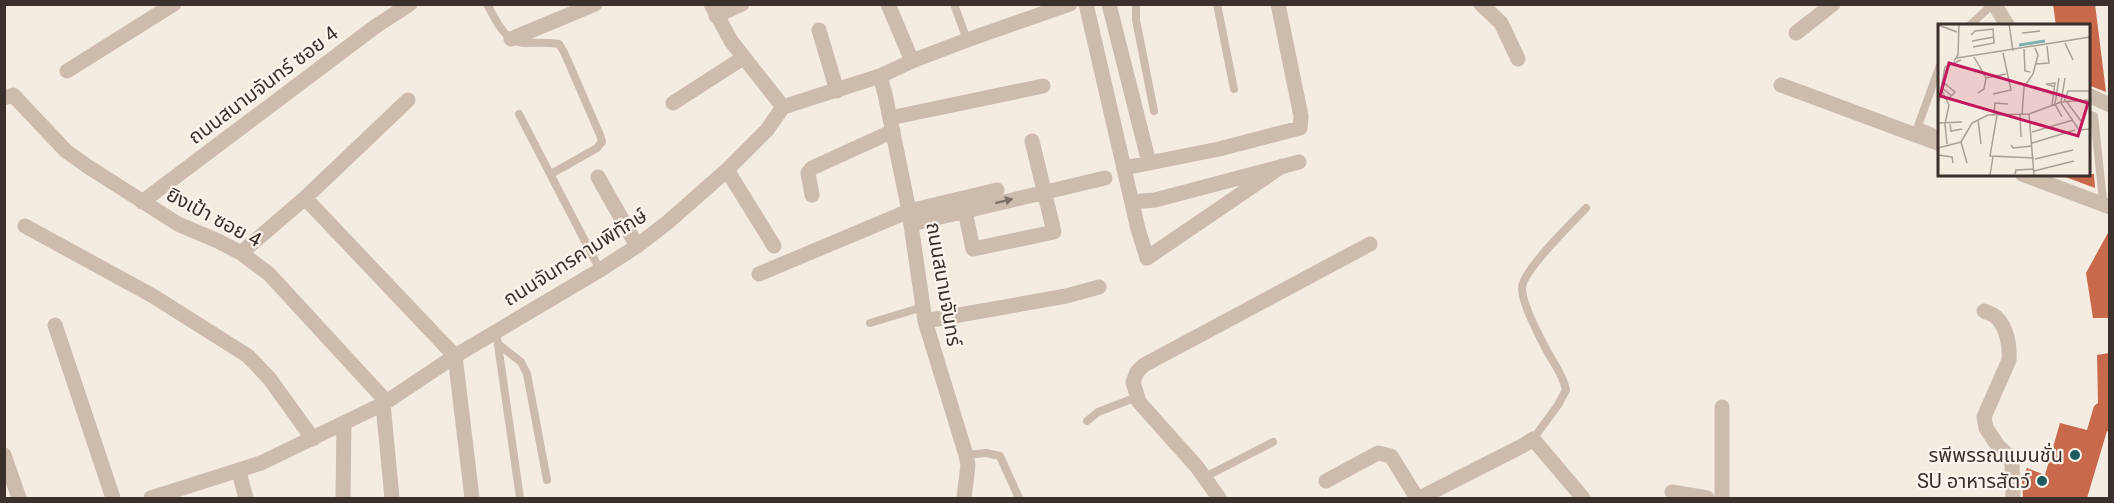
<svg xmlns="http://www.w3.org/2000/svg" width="2114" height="503" font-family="Roboto,'Noto Sans Thai',sans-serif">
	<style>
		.building { fill: #c8694b }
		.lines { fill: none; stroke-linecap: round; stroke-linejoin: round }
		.service { stroke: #cdbbac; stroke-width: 8 }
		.minor { stroke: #cdbbac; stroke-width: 15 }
		.tertiary { stroke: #cdbbac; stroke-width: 15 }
		.oneway { fill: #7d6f65 }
		.poi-dot { fill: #1f5a5e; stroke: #fbf5ee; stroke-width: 2 }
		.labels { text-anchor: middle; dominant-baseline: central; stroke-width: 4.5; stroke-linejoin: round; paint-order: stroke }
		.street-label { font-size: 20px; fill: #3b302b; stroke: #fbf5ee }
		.poi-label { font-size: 20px; fill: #3b302b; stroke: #fbf5ee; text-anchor: end }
		.inset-river { fill: none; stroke: #7fb0b2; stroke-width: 3 }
		.inset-road { fill: none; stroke: #aaa098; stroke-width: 1.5 }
		.view { fill: #c2185b; fill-opacity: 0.15; stroke: #c2185b; stroke-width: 3 }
		.inset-edge { fill: none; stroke: #3b302b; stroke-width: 3 }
	</style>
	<rect width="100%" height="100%" fill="#f4ebe1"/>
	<!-- building -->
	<path class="building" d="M2053,4H2095L2106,92L2088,85V26H2056Z
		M2060,174H2094L2095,188L2060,175Z
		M2109,231V318H2093L2086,273Z
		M2109,353V432L2107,431L2087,498H2023L2022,481L2027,468L2045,475L2060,423L2087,430L2094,406L2098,403L2097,355Z"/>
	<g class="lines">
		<!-- service -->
		<path class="service" d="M487,4C496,20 504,42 525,43C537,43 547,42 559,44L564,52L600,135L602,142L597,148L551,174
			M954,4L967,40
			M1136,4V20L1154,111
			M1217,4L1234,89
			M1969,26L1993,4
			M1940,65L1918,126L1940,135
			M519,114L600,270
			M2088,114L2094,116L2103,200L2099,199
			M870,323L923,307
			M496,331L520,498
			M498,344L521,362L527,374L547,480
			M1087,421L1098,412L1137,397
			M1533,439L1558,405L1566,390C1563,374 1553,363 1546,349C1538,333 1522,304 1522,288C1522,271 1572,223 1586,208
			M966,455L986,453L1000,456L1019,498
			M1205,477L1273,442"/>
		<!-- minor -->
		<path class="minor" d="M888,4L912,61
			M1086,4L1138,229L1147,258L1282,166
			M1109,4L1149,163
			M1481,4L1501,23L1518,59
			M1994,4L2008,26
			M716,16L742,4
			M819,30L837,91
			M1796,33L1833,4
			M511,39L595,4
			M67,71L174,4
			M1781,85L1940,144
			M2088,95L2110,105
			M4,98L13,95L66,151L87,166L178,224L218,241L241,253L269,274L386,401
			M673,103L743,58
			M890,118L1043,86
			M1124,168L1219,149L1300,128L1301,116L1278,4
			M727,170L774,246
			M2022,174L2110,207
			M598,177L637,246
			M812,195L808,173L812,168L893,131
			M305,198L455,356L472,498
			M142,202L376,26L410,4
			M1132,202L1155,200L1299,162
			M965,211L973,249L1054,232L1032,141
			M911,224L1105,178
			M25,226L153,296L248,356L269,378L313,439
			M241,253L305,198L408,100
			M759,274L909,211L997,190
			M1984,311C1988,313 1994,314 1997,318C2007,328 2010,346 2009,360L1984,417L1986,428L1998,446L2010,457L2012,464L2013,498
			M925,321L1066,296L1099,287
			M55,325L113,498
			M383,404L392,498
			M4,455L19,498
			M239,472L246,498
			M1326,481L1378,453L1391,456L1417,498
			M1672,492L1707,498
			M343,498L344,423
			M1219,498L1197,467L1139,402L1133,382L1137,372L1144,365L1370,244
			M1420,498L1524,445L1533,439L1583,498
			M1722,498V407"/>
		<!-- tertiary -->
		<path class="tertiary" d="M711,4L731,41L783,107
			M880,76L885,94L909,211L925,321L966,455L968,465L964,498
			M151,498L261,463L383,404L455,356L600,270L637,246L668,222L727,170L767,130L783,107L880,76L912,61L967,40L1070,4"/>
	</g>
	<!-- one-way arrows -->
	<defs><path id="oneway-solid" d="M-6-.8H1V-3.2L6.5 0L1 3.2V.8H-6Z" transform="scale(1.5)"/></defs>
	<use class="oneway" href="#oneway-solid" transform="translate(1004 201) rotate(-14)"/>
	<!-- markers -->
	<g class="poi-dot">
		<circle cx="2075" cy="455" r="6"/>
		<circle cx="2042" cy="481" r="6"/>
	</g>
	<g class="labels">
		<!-- street labels -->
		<g class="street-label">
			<text transform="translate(263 85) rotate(-37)">ถนนสนามจันทร์ ซอย 4</text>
			<text transform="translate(214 217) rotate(28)">ยิงเป้า ซอย 4</text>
			<text transform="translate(575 257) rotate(-32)">ถนนจันทรคามพิทักษ์</text>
			<text transform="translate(944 284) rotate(80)">ถนนสนามจันทร์</text>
		</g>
		<!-- poi labels -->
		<g class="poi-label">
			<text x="2063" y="455">รพีพรรณแมนชั่น</text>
			<text x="2030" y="481">SU อาหารสัตว์</text>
		</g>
	</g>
	<!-- overview -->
	<g transform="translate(1938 24)">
		<rect width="152" height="152" fill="#f4ebe1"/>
		<path class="inset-river" d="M81,21L107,17"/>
		<path class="inset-road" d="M71,0L75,27M0,1L19,8M84,9L102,7M33,11L37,7L55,5L56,19L35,23M34,17L56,13M127,19L135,36M86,25L87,47L92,48M36,33L48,54L46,65L40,69M19,34L152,13M16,37L20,31L21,0M98,40L111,39L109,22M48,54L68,50M121,54L117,80L124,93M117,63L108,60L118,59M3,65L11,81L7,100L9,120M55,70L73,66L65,29M10,74L12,73L17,68L6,59L5,65L14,72M128,77L143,97M123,78L127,54M126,78L130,67H152M123,79L141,106L152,105M0,81L7,43L23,36M114,81L117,59M56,90L57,79L70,80M91,90L96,151M59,91L52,132L96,134M82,91L83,113M84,91L86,63L95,50L100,31L97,24M40,96L43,120M0,99L24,98M12,100L13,107L24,105M94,108L135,96M23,118L29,139M94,119L137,106M73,121L75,124L94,122M0,124L23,118L34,99L50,91L91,90L123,78L152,76M0,131L14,133L15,139M97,135L135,126M96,147L136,137M77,150L78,146L96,145M52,151L55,133"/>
		<path class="view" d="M11,39L150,79L140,112L2,72Z"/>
		<rect width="152" height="152" class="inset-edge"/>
	</g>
	<!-- border -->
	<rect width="2114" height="503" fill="none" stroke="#3b302b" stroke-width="12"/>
</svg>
